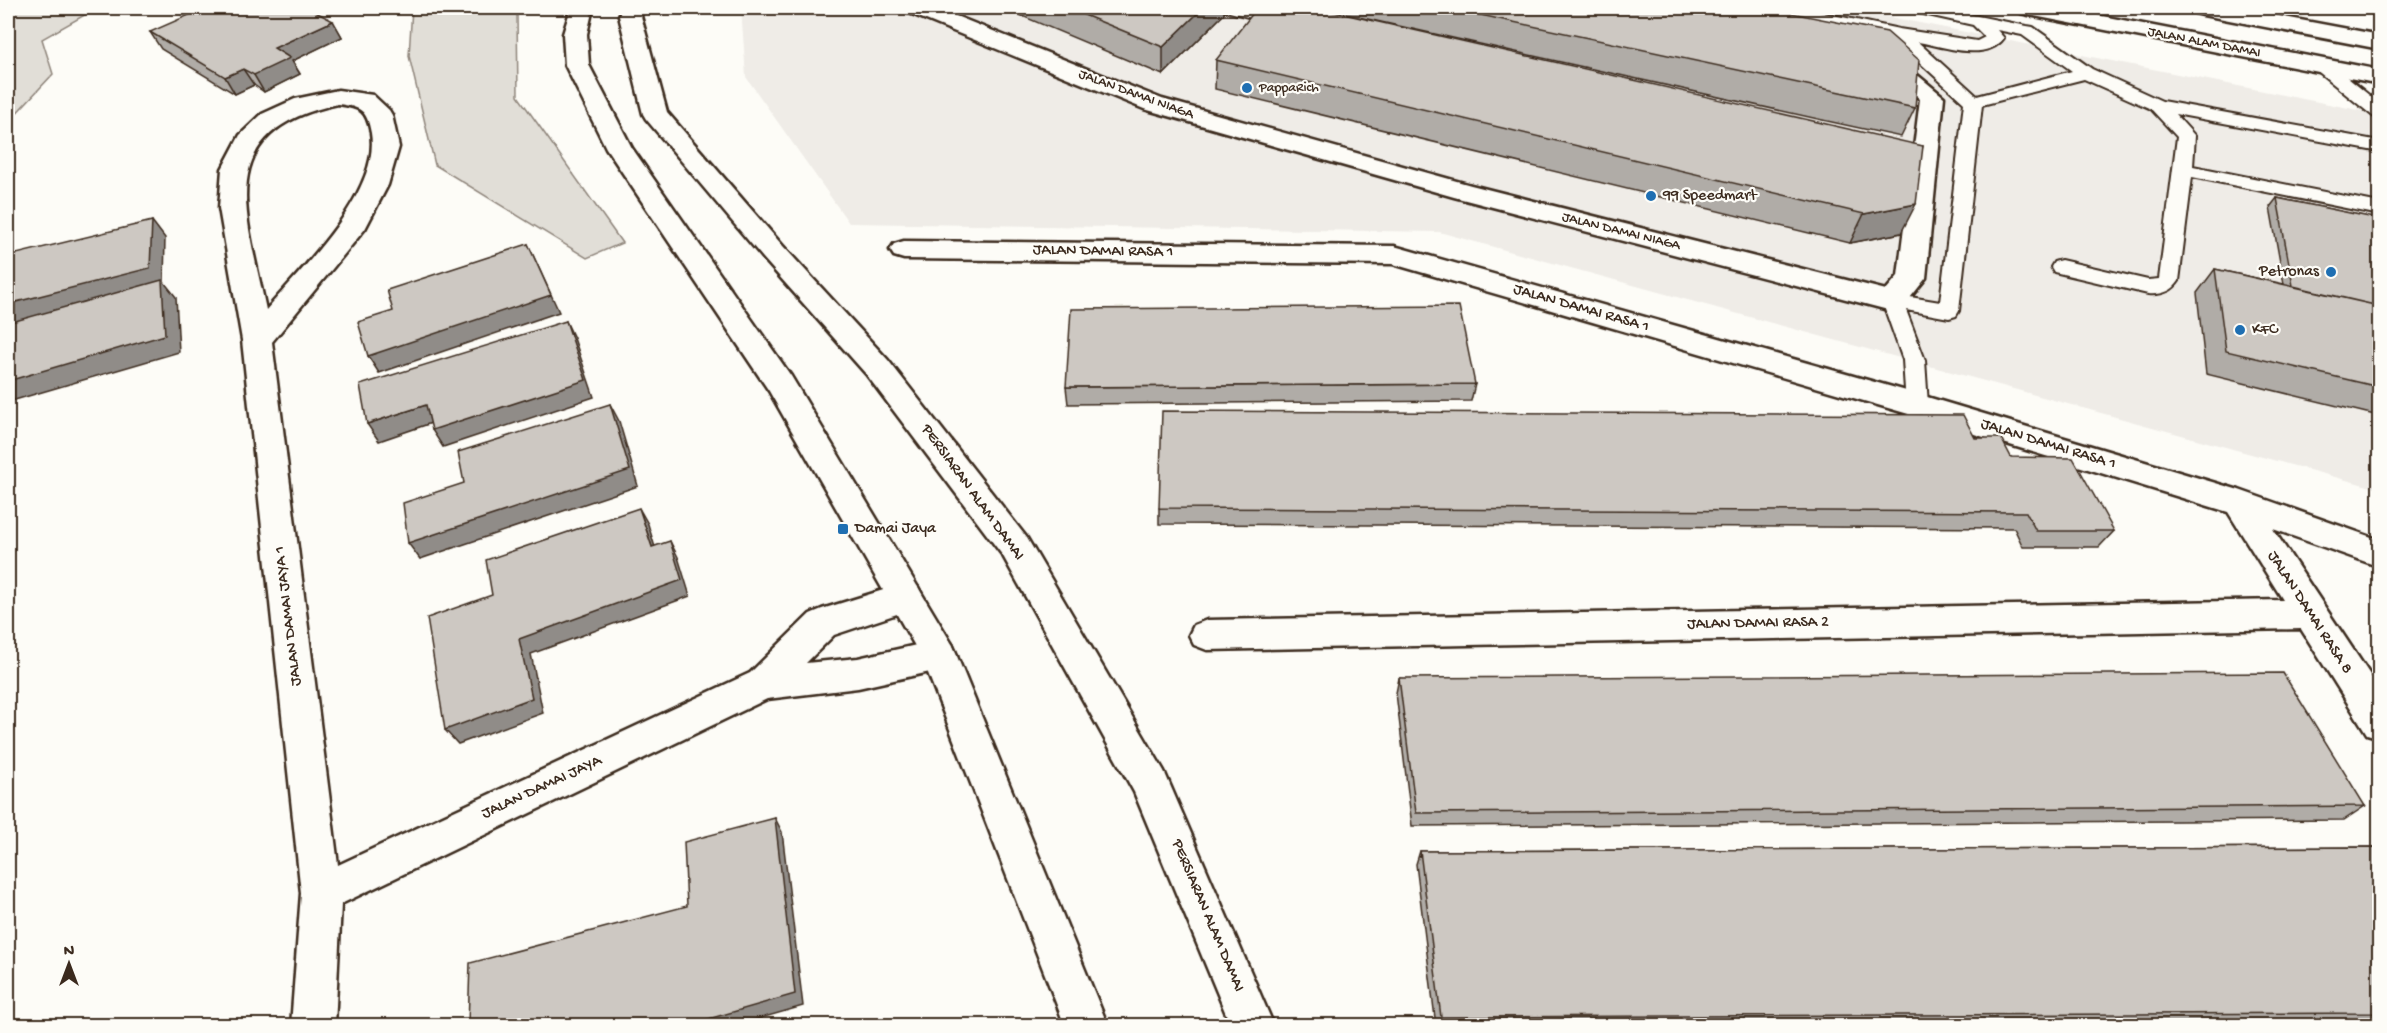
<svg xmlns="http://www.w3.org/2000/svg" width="2387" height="1033" font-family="'Gochi Hand',sans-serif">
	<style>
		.built { fill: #efece7 }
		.green { fill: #e1ded7; stroke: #8e847a; stroke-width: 1.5 }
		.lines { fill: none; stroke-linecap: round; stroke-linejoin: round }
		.lane-casing { stroke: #3b2a1e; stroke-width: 4 }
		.street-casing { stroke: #3b2a1e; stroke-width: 5 }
		.secondary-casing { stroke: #3b2a1e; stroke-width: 5 }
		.lane { fill: #fdfcf7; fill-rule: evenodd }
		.street { fill: #fdfcf7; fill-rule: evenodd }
		.secondary { fill: #fdfcf7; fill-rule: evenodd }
		.wall { fill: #b0aca7; stroke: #3b2a1e; stroke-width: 1.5 }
		.shaded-wall { fill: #908c88; stroke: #3b2a1e; stroke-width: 1.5 }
		.building { fill: #cdc8c2; stroke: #3b2a1e; stroke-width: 1.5 }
		.poi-dot { fill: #1f6fb2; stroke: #fdfcf7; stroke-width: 2 }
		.labels { text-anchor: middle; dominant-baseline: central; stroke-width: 4.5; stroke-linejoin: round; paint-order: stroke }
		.far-street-label { font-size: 14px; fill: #3b2a1e; stroke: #fdfcf7 }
		.far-poi-label { font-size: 14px; fill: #3b2a1e; stroke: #fdfcf7; text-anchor: start }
		.poi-label { font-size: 16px; fill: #3b2a1e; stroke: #fdfcf7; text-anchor: start }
		.street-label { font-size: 16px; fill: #3b2a1e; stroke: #fdfcf7 }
	</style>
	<rect width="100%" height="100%" fill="#fdfcf7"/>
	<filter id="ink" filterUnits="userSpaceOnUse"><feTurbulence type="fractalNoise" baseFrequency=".0167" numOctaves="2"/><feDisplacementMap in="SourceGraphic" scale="12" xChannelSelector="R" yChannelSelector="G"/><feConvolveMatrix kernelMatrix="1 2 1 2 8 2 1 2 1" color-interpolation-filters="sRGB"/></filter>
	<g filter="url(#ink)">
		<!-- built -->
		<path class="built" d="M741,8H1844L2379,114V489L1439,232L849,223L746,77Z"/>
		<!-- green -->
		<path class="green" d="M8,8H97L42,39L53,74L8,122Z
			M412,8H520L517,13L518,96L622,243L587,258L435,165L409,56Z"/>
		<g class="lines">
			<defs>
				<path id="lane" d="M1224,8H1249L1287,17L1289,21L1281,26L1226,11Z
					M1771,8H1800L1899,29L1977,41L1985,37L1973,25L1910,11L1908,8H1938L2027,26L2033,27L2092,69L2162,101L2380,141V152L2175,114L2195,136L2193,166L2380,203V215L2192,177L2179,281C2172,292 2161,295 2148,294L2054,272L2051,267L2054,262L2061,260L2148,280L2159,279L2177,137L2151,109L2084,79L1982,105L1959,311L1956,316L1949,318L1906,310L1925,360L1928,405L1925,411L1917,413L1909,411L1906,405L1903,360L1882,301L1885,296L1892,294L1940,302L1964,103L1893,38L1779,13ZM1997,30L2022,35L2072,71L1977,96L1918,42C1943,46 1986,63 2004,38Z
					M2321,60L2327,61L2380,104V118L2374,117L2315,69L2312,65L2315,61Z"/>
				<path id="street" d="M906,8H936L1162,99L1471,185L1886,290L1898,276L1920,99L1871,58L1875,53L1883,51L1891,53L1944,97L1926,278L1902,308L1892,311L1454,197L1144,109L909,13Z
					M338,90L373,95L389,110L392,115L399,147L388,185L365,229L272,342L338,865L750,673L810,614L822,609L906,583L918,587L923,597L918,607L834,635L806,663L858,658L939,640L952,644L957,655L952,666L939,670L858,688L767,699L341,904L335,1026H291L301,893L242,340L219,208L222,169L240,135L262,114L295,99ZM338,104C361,107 367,110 371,133C381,192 302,268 266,310C247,215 210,131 338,104Z
					M904,241L1394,246L1917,394L2239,490L2380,540V567L2273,529L2380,690V738L2367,734L2301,629L1207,650L1194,645L1189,635L1194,625L1207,620L2283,600L2228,512L1912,415L1393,264L904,259L894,256L890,250L894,244Z"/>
				<path id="secondary" d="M571,8H593L587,34L589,65L632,148L791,376L952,644L1108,1026H1065L923,660L769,391L606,148L565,65L563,34Z
					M622,8H644L641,16L667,112L783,246L888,360L1027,538L1164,771L1274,1026H1231L1134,792L1003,556L866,374L763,258L646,119L643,114L619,16Z
					M2018,8H2061L2380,70V84L2029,15L2021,13Z
					M2192,8H2236L2380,35V49L2203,15L2195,13Z"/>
			</defs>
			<!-- lane casing -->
			<use href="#lane" class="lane-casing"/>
			<!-- street casing -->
			<use href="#street" class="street-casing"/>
			<!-- secondary casing -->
			<use href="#secondary" class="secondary-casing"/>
			<!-- lane -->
			<use href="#lane" class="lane"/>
			<!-- street -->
			<use href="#street" class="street"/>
			<!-- secondary -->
			<use href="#secondary" class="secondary"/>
		</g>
		<!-- wall -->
		<path class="wall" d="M1003,8H1224V14L1163,75Z
			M1318,8H1766L1915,108L1901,137L1827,121Z
			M333,21L342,37L292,61L300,74L264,92L254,85L235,94L161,49L150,32Z
			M1216,60L1923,146L1901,233L1850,243L1215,89Z
			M2277,198L2379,219V416L2206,374L2197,293L2215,269L2284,284L2270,207Z
			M1475,384L1471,401L1068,404L1066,387Z
			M1975,438L2011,457L2114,531L2099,547H2023L2014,528L1159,524V508Z
			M1399,678L2365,806L2344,820L1412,826L1396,693Z
			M2379,847V1024L2109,1026H1436L1416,864L1420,851Z"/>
		<!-- shaded-wall -->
		<path class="shaded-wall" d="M1203,8H1224V14L1163,75V47Z
			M333,21L342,37L292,61L300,74L264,92L254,75L274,48Z
			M243,69L254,85L235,94L225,77Z
			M1916,204L1901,233L1850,243L1864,214Z
			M152,221L165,238L164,282L176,297L179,352L8,402V304Z
			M528,244L559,312L379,373L368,356Z
			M566,321L574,338L594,397L443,447L432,430Z
			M610,404L619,421L638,486L420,559L408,543Z
			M426,405L437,421L379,441L367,424Z
			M639,508L648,524L660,564L652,547Z
			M670,541L678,557L690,596L531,654L543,713L458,744L445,730L519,639Z
			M775,818L782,832L803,1006L733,1026H684Z"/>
		<!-- building -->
		<path class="building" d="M205,8H308L333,21L274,48L290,58L254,75L243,69L225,77L150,32Z
			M1067,8H1203L1163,47Z
			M1257,8H1317L1923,146L1916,204L1864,214L1216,60Z
			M1448,8H1766L1887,32L1919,60L1915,108Z
			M2277,198L2379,219V306L2293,286Z
			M152,221L150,268L8,304V256Z
			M528,244L551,295L368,356L358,322L393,311L387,290Z
			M2215,269L2379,306V387L2226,351Z
			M162,280L165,335L8,381V323Z
			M1459,306L1475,384L1066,387L1071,309Z
			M566,321L586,380L432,430L426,405L367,424L360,385Z
			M610,404L630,470L408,543L403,503L464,483L458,452Z
			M1162,411L1963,415L1975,438H2001L2011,457L2073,458L2114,531H2036L2026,512L1159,508Z
			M639,508L652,547L670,541L682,580L519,639L532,698L445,730L427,618L492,595L486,560Z
			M2283,673L2365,806L1416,813L1399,678Z
			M775,818L795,994L684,1026H468L470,963L687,906L684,842Z
			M2379,847V1013L1441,1017L1420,851Z"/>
	</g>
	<!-- markers -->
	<g class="poi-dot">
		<circle cx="1247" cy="88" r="6"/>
		<circle cx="1651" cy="196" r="6"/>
		<circle cx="2331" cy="272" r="6"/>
		<circle cx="2240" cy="330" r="6"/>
		<rect x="837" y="523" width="12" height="12" rx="3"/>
	</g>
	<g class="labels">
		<!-- far-street labels -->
		<g class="far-street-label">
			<text transform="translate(2204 43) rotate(11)">JALAN ALAM DAMAI</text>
			<text transform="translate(1136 95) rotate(20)">JALAN DAMAI NIAGA</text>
			<text transform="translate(1621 232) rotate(14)">JALAN DAMAI NIAGA</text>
		</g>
		<!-- far-poi labels -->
		<g class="far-poi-label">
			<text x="1259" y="88">PappaRich</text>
		</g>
		<!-- poi labels -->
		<g class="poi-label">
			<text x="1663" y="196">99 Speedmart</text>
			<text x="2319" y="272" text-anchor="end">Petronas</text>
			<text x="2252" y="330">KFC</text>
			<text x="855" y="529">Damai Jaya</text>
		</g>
		<!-- street labels -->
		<g class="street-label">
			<text transform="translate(1103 252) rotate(1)">JALAN DAMAI RASA 1</text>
			<text transform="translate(1581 309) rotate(16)">JALAN DAMAI RASA 1</text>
			<text transform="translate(2048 445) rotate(17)">JALAN DAMAI RASA 1</text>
			<text transform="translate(972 493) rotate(54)">PERSIARAN ALAM DAMAI</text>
			<text transform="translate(2309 613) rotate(57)">JALAN DAMAI RASA 8</text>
			<text transform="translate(289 616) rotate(-97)">JALAN DAMAI JAYA 1</text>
			<text transform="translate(1758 624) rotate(-1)">JALAN DAMAI RASA 2</text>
			<text transform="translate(542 788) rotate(-25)">JALAN DAMAI JAYA</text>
			<text transform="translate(1207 916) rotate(67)">PERSIARAN ALAM DAMAI</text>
		</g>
	</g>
	<!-- margin -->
	<rect width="2387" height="1033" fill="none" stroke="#fdfcf7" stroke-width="30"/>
	<rect x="15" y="15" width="2357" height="1003" fill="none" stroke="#3b2a1e" stroke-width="2" filter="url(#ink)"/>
	<!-- north arrow -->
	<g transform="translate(69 964)" stroke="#fdfcf7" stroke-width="4.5" paint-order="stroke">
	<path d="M0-4.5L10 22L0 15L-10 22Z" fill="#3b2a1e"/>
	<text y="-9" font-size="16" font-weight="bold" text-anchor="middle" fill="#3b2a1e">N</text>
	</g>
</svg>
